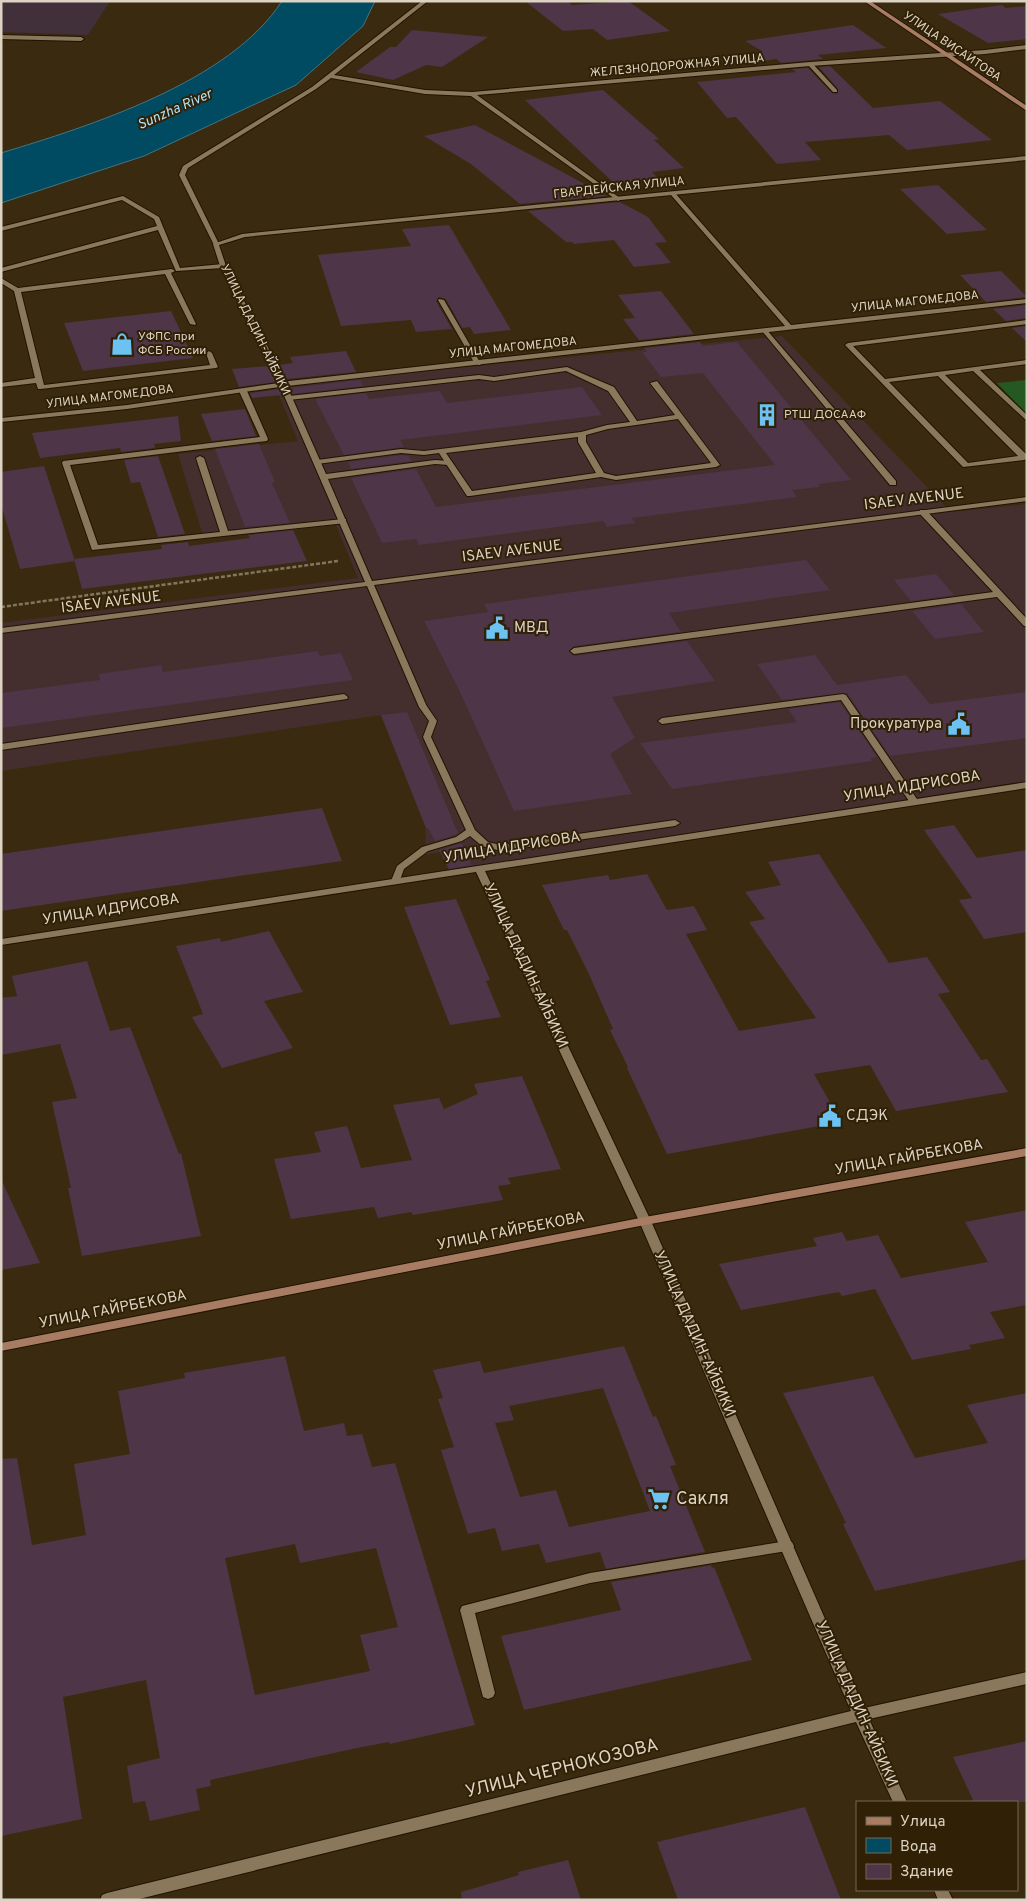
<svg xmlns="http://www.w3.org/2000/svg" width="1028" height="1901" font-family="Overpass,sans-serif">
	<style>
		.commercial { fill: #442f2e }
		.industrial { fill: #412f39 }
		.green { fill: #245922 }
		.water { fill: #014b62; stroke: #43747f }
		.building { fill: #4e3547; fill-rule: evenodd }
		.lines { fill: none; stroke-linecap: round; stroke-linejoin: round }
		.service-casing { stroke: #211300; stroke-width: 2 }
		.minor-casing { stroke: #211300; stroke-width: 2 }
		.tertiary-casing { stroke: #211300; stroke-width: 2 }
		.secondary-casing { stroke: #211300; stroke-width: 2 }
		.path { stroke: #837660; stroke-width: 2.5; stroke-dasharray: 4 2; stroke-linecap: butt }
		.service { fill: #8a785c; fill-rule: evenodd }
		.minor { fill: #8a785c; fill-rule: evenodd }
		.tertiary { fill: #8a785c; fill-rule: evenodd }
		.secondary { fill: #a87b63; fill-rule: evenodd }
		.labels { text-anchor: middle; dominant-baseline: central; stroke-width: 4; stroke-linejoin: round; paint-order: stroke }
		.far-street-label { font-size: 12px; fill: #ddd3c4; stroke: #302106 }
		.far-poi-label { font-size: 12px; fill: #ddd3c4; stroke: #302106; text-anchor: start }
		.far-water-label { font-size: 14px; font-style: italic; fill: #afe2f8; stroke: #302106 }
		.street-label { font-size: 15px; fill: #ddd3c4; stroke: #302106 }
		.poi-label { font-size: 15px; fill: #ddd3c4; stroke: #302106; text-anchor: start }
		.near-poi-label { font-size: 18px; fill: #ddd3c4; stroke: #302106; text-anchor: start }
		.near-street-label { font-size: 18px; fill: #ddd3c4; stroke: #302106 }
	</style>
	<rect width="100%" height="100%" fill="#3a2b10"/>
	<!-- commercial -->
	<path class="commercial" d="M782,336L951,512L1027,504V784L452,876L440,852L425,855L426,828L381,715L1,771V623L358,578L336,525L204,539L178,454L298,441L275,386Z"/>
	<!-- industrial -->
	<path class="industrial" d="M1,1H110L88,35L1,32Z"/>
	<!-- green -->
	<path class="green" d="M1027,380V414L997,383Z"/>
	<!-- water -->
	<path class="water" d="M282,1H375L363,26L296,85L144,156L1,203V153C90,126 230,82 282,1Z"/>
	<!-- building -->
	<path class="building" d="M525,1H568L572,5L628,1L670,31L607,40L593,29L563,31Z
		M1002,5L1006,8L1027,6V39L988,43L938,14Z
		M853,25L886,48L818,55L823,59L781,63L776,59L763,61L762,51L745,41Z
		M412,30L488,37L442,67L426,65L393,80L356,72L390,47H396Z
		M830,66L873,108L940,101L992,140L907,150L889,135L805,142L821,160L777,164L736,117L727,118L697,82L796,72L792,69L808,68L832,93L837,94L838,89L819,67Z
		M603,90L659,139L654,140L684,168L652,172L658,178L615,184L525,100Z
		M475,125L607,196L520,204L471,164L424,136Z
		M938,185L987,230L947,234L900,189Z
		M620,202L648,217L667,242L655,243L671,263L634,267L614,240L574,244L572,242H566L528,211Z
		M449,225L511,330L474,334L470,327L462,328L446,299L439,297L436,301L452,329L416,332L411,320L341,326L318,255L411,246L402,229Z
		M1001,271L1027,297L986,302L960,275Z
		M661,291L694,334L639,340L623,319L635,318L618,295Z
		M1027,305V318L1006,321L993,309Z
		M171,311L193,358L83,371L64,323Z
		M1027,326V342L1012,328Z
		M700,342L703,346L737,342L851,480L818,484L820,487L792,490L797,497L632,518L635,523L607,527L603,521L419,545L416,539L382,543L351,478L416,469L436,507L775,465L703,373L661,377L642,352H647L644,348Z
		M346,351L356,372L287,379L279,365L293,363L290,357Z
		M268,366L276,382L239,387L232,369Z
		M360,380L363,386L292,394L290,388Z
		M582,387L602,415L400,440L404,447L344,455L315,399L366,393L369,399L440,391L447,403Z
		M279,389L282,395L252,398L250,393Z
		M245,409L256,436L212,441L201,414Z
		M178,416L181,441L154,444L155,448L121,452L120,448L40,458L32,433Z
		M259,444L275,482L272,483L290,523L245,527L215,449Z
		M401,455L409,456L412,461L351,469L348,462Z
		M158,456L185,534L158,537L140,482L131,483L124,460Z
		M44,466L75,561L20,569L1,504V472Z
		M293,530L307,561L82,589L74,559L162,549L161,545L188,542L189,546L250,538L248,535Z
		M806,560L830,590L669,613L681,632L574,646L569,650V652L574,656L687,641L715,681L612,697L635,738L610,754L632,794L514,811L460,692L424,621L488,612L484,604Z
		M936,574L954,595L911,601L894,580Z
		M961,604L984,632L935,639L912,611Z
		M318,651L320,656L341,653L353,680L1,728V693L100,680L99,674L161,665L163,672Z
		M815,655L837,685L906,675L930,704L1027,692V738L890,756L847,693L782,700L757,664Z
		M840,702L877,757L870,758L872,761L672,789L640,743L797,722L788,709Z
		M407,712L458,833L455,835L435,841L428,828H426L381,715Z
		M322,808L342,861L1,911V854Z
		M954,825L977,858L1027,850V932L984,939L959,900L972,898L924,830Z
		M462,843L471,865L449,869L439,850Z
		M819,854L889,963L927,957L950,992L938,994L981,1060L987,1059L1008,1092L896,1111L870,1065L814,1074L841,1122L667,1154L627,1068L628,1067L610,1030L613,1029L588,972L567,930H564L542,885L608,875L610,880L647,874L667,910L694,906L707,930L686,934L739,1031L816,1018L749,922L765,919L745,892L781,885L768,862Z
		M456,899L490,980L486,981L501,1017L450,1025L404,907Z
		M269,931L303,992L264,1001L293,1048L222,1068L192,1017L203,1014L176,946L220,938L221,942Z
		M87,961L110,1031L130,1027L179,1154L181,1153L201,1236L82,1256L68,1188H71L52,1102L77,1098L60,1044L1,1055V998L17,996L12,976Z
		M522,1076L561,1169L508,1178L511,1184L498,1186L503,1200L413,1215L411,1212L378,1218L374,1207L291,1219L274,1159L321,1152L314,1132L347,1126L361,1168L412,1160L393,1105L439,1098L444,1109L478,1094L474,1084Z
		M1,1179L40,1263L1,1270Z
		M1027,1210V1305L990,1312L1005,1338L969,1345L971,1349L912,1360L875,1289L842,1296L839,1292L741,1310L719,1264L817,1246L813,1238L842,1232L847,1241L878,1235L901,1278L988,1262L965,1222Z
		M624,1346L653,1417L656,1416L676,1465L670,1466L705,1552L606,1569L600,1552L546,1563L539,1544L502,1551L495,1528L468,1534L441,1450L454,1447L438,1399L443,1398L433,1370L480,1361L484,1373ZM603,1388L650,1511L569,1527L556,1490L520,1497L495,1423L514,1420L509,1406Z
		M285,1356L304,1431L344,1423L347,1436L362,1434L372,1467L395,1463L475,1725L390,1744L389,1742L357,1748L210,1780L211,1786L196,1789L200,1810L150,1821L145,1801L133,1803L127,1766L160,1758L146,1680L63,1697L82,1819L1,1836V1459L17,1458L32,1545L86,1535L74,1464L130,1454L118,1391L185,1378L184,1373ZM295,1544L300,1563L376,1548L398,1627L360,1635L370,1671L255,1695L225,1558Z
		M873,1376L915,1458L988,1443L967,1405L1027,1393V1559L875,1591L843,1524L846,1523L783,1393Z
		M711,1565L712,1568L714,1567L752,1660L524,1710L501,1636L621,1610L611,1582Z
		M1027,1741V1802H974L953,1757Z
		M805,1807L841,1900H678L657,1842Z
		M568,1860L581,1900H462L461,1892L519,1875L518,1872Z"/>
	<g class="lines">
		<defs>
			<path id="service" d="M808,63H812L837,90V92H833L808,65Z
				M123,196L159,217L180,268L223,264L226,266L223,268L176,271L158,230L1,272V268L157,226L154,219L122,200L1,231V227Z
				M172,269L175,271L171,273L196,324L195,325L190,324L165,274L21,292L44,385L210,365L206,353L209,351L212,353L218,367L216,368L41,389H38L36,383L1,387V383L35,378L14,291L1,283V278L18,288Z
				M439,299L444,300L481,364L480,365L475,364L438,300Z
				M1027,320V324L853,346L885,379L1027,360V364L980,370L1027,415V421L973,371L945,375L1027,455V459L1024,460L963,467L845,345L848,343ZM938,376L1018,456L968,463L889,382Z
				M762,329H766L896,481V485H890L762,331Z
				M567,367L614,387L637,421L675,415L650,383L657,381L720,465L716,467L616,480L601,477L470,496H467L439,453L424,455L401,453L317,464L313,462L317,460L401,449L424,451L581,432L607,425L630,422L608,391L566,371L494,381L479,379L289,400L285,398L289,396L479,375L494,377ZM678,419L711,463L616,476L604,473L586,442V435L608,429ZM578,437V442L596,473L472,491L446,453Z
				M240,389L247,391L268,439L267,441L70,465L98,545L220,532L196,458L200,456L204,458L228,531L343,519H346V523L92,550L62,463L63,461L260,437L239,391Z
				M920,510H926L1027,619V626H1024L997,597L574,654L570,651L574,648L993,592L920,514Z
				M344,694L348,697L347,699L1,750V744Z
				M843,694L846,695L919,802L917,804H911L841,700L662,724L658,721L662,718Z
				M423,704L426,705L437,721L431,737L475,830L488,842L501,845L675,820L680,823L675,826L501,851L482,846L470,836L462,841L428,851L404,869L399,883H393L391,881L397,866L422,847L456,837L466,830L423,737L429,721L419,707Z
				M787,1541L792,1542L794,1546L792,1550L787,1551L590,1583L475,1613L495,1693L493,1697L488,1699L483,1697L460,1610L462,1606L590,1573Z"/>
			<path id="minor" d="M422,1H428L334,75L425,90L472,92L810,62L985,50L1027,45V49L985,54L810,66L477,95L620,198V200L618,201L471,96L425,94L331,78L316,89L188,168L185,175L219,244L214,245L179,175L183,166L312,87Z
				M1,35L81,37L84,39L81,41L1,39Z
				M671,193H675L791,325L1027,299V303L287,386L326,474L435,460L449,461L453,463L449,465L435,464L328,479L372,581L1027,497V501L374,585L427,707L423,710L419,707L367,586L1,633V628L365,582L279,384L280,382L785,326L671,195Z
				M1027,782V788L485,871L651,1221L864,1708L1027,1672V1684L869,1719L907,1802H893L856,1722L135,1900H100L102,1895L107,1893L851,1711L639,1221L476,872L1,945V939Z
				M934,1890H948L953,1900H938Z"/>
			<path id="tertiary" d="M1027,156V160L245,237L219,245L226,266L287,384L286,386L127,409L1,422V418L127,405L279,383L220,266L213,244L242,234Z"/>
			<path id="secondary" d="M864,1H870L1027,106V111Z
				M1027,1148V1156L645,1225L1,1351V1343L645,1217Z"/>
		</defs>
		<!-- service casing -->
		<use href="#service" class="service-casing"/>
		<!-- minor casing -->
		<use href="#minor" class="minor-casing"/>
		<!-- tertiary casing -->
		<use href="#tertiary" class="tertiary-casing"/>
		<!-- secondary casing -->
		<use href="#secondary" class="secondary-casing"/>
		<!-- path -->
		<path class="path" d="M1,607L338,561"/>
		<!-- service -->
		<use href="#service" class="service"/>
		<!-- minor -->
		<use href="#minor" class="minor"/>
		<!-- tertiary -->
		<use href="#tertiary" class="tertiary"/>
		<!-- secondary -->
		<use href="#secondary" class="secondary"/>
	</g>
	<!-- icons -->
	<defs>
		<symbol id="shop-bare" viewBox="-9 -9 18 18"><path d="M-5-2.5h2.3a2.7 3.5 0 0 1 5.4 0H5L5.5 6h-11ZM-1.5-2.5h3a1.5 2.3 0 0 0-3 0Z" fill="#6cc3f2" stroke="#302106" stroke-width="2.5" paint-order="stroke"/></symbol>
		<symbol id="building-bare" viewBox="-9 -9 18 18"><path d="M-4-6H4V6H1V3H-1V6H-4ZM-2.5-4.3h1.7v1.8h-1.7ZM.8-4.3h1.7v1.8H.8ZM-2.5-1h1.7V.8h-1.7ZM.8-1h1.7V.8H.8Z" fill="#6cc3f2" stroke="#302106" stroke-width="2.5" paint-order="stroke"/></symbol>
		<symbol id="civic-bare" viewBox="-9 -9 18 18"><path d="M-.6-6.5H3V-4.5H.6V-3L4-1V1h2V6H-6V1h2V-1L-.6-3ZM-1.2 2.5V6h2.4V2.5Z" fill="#6cc3f2" stroke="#302106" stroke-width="2.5" paint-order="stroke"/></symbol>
		<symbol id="supermarket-bare" viewBox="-9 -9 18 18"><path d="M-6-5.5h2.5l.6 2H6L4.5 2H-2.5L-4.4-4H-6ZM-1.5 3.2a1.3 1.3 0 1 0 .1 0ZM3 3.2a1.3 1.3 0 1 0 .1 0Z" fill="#6cc3f2" stroke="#302106" stroke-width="2.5" paint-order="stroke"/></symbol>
	</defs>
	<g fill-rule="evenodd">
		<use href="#shop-bare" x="106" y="328" width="32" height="32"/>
		<use href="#building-bare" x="751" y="399" width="32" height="32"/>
		<use href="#civic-bare" x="481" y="612" width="32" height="32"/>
		<use href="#civic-bare" x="943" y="708" width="32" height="32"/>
		<use href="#civic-bare" x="814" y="1100" width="32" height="32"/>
		<use href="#supermarket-bare" x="643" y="1483" width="32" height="32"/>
	</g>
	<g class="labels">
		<!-- far-street labels -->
		<g class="far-street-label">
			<text transform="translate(952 47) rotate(34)">УЛИЦА ВИСАИТОВА</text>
			<text transform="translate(677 66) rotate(-5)">ЖЕЛЕЗНОДОРОЖНАЯ УЛИЦА</text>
			<text transform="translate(619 188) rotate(-6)">ГВАРДЕЙСКАЯ УЛИЦА</text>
			<text transform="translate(915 302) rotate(-6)">УЛИЦА МАГОМЕДОВА</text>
			<text transform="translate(255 330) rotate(64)">УЛИЦА ДАДИН-АЙБИКИ</text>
			<text transform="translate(513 348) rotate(-6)">УЛИЦА МАГОМЕДОВА</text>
			<text transform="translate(110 397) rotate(-7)">УЛИЦА МАГОМЕДОВА</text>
		</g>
		<!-- far-poi labels -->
		<g class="far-poi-label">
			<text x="138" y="337">УФПС при<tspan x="138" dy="14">ФСБ России</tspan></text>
			<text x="784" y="415">РТШ ДОСААФ</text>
		</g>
		<!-- far-water labels -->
		<g class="far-water-label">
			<text transform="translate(175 110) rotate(-24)">Sunzha River</text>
		</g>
		<!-- street labels -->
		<g class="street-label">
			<text transform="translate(914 500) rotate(-7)">ISAEV AVENUE</text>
			<text transform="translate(512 552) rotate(-7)">ISAEV AVENUE</text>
			<text transform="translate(111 603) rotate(-7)">ISAEV AVENUE</text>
			<text transform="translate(912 787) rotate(-9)">УЛИЦА ИДРИСОВА</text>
			<text transform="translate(512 848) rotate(-9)">УЛИЦА ИДРИСОВА</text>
			<text transform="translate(111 910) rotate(-9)">УЛИЦА ИДРИСОВА</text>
			<text transform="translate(525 966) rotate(65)">УЛИЦА ДАДИН-АЙБИКИ</text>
			<text transform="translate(909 1158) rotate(-10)">УЛИЦА ГАЙРБЕКОВА</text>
			<text transform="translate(511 1232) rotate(-11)">УЛИЦА ГАЙРБЕКОВА</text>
			<text transform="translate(113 1310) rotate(-11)">УЛИЦА ГАЙРБЕКОВА</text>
			<text transform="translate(694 1334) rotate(66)">УЛИЦА ДАДИН-АЙБИКИ</text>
			<text transform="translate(856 1704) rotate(66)">УЛИЦА ДАДИН-АЙБИКИ</text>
		</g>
		<!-- poi labels -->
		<g class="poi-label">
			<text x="514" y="628">МВД</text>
			<text x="942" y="724" text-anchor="end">Прокуратура</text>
			<text x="846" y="1116">СДЭК</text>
		</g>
		<!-- near-poi labels -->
		<g class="near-poi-label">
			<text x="676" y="1499">Сакля</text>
		</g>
		<!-- near-street labels -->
		<g class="near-street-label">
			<text transform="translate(562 1769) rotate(-14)">УЛИЦА ЧЕРНОКОЗОВА</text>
		</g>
	</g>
	<!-- border -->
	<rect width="1028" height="1901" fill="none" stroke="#ddd3c4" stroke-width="5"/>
	<!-- legend -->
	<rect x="856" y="1801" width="162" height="90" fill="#302106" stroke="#756852"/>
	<rect x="866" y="1817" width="25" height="8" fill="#a87b63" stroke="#756852"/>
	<text x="900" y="1826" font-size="15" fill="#ddd3c4">Улица</text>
	<rect x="866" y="1838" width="25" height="15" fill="#014b62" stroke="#756852"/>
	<text x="900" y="1851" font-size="15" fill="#ddd3c4">Вода</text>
	<rect x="866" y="1864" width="25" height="15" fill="#4e3547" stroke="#756852"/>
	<text x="900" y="1876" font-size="15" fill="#ddd3c4">Здание</text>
</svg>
